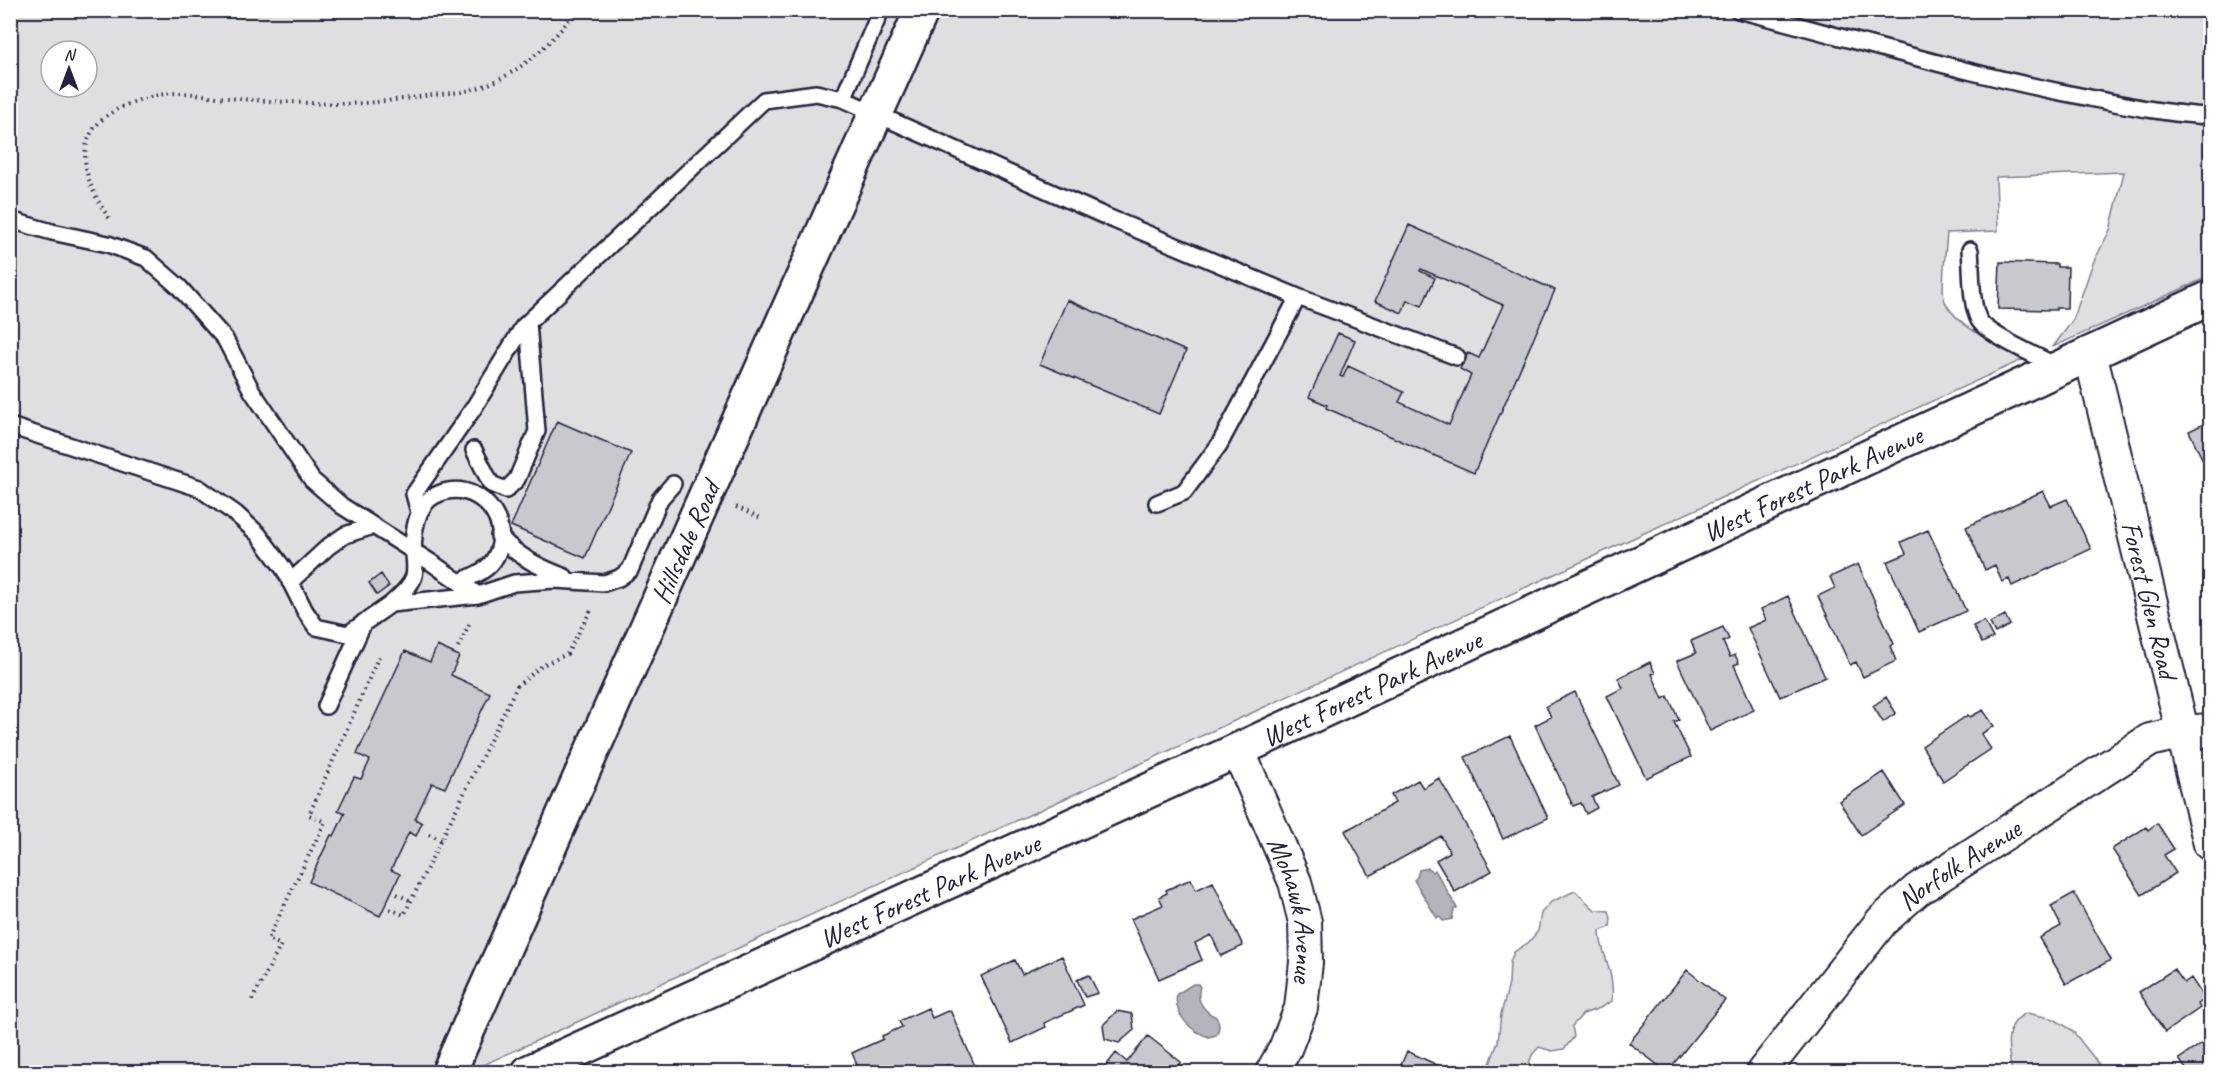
<svg xmlns="http://www.w3.org/2000/svg" width="2221" height="1083" font-family="Caveat,sans-serif">
	<style>
		.green { fill: #dfdfe2; stroke: #80808e; stroke-width: 1.5; fill-rule: evenodd }
		.water { fill: #b4b4bc; stroke: #7a7a88; stroke-width: 1.5 }
		.building { fill: #c8c8cf; stroke: #22223b; stroke-width: 1.5 }
		.lines { fill: none; stroke-linecap: round; stroke-linejoin: round }
		.service-casing { stroke: #22223b; stroke-width: 20 }
		.minor-casing { stroke: #22223b; stroke-width: 36 }
		.secondary-casing { stroke: #22223b; stroke-width: 38 }
		.path { stroke: #22223b; stroke-width: 4; stroke-dasharray: 1.5 4.5; stroke-linecap: butt }
		.service { stroke: #fff; stroke-width: 15 }
		.minor { stroke: #fff; stroke-width: 32 }
		.secondary { stroke: #fff; stroke-width: 33 }
		.labels { text-anchor: middle; dominant-baseline: central; stroke-width: 6; stroke-linejoin: round; paint-order: stroke }
		.street-label { font-size: 28px; fill: #22223b; stroke: #fff }
	</style>
	<rect width="100%" height="100%" fill="#fff"/>
	<filter id="ink" filterUnits="userSpaceOnUse"><feTurbulence type="fractalNoise" baseFrequency=".0167" numOctaves="2"/><feDisplacementMap in="SourceGraphic" scale="12" xChannelSelector="R" yChannelSelector="G"/><feConvolveMatrix kernelMatrix="1 2 1 2 8 2 1 2 1" color-interpolation-filters="sRGB"/></filter>
	<g filter="url(#ink)">
		<!-- green -->
		<path class="green" d="M10,11H2210V276L2053,347L2073,320L2093,263L2110,230L2124,172L1996,177L1998,231L1947,233C1946,246 1941,287 1944,298C1950,323 2001,347 2022,360L468,1072H11ZM51,51H87V87H51Z
			M1575,891L1595,910L1609,911L1611,918L1610,927L1600,931C1600,945 1605,953 1608,966C1612,977 1613,989 1612,1001L1600,1008L1583,1014L1572,1026L1574,1037L1564,1049L1552,1051L1539,1047L1532,1055L1526,1072H1487L1498,1042L1501,1014L1509,984L1510,962L1514,952L1529,942L1538,931L1541,913L1551,902Z
			M2027,1013L2054,1019L2072,1030L2105,1072H2012C2008,1052 2002,1023 2027,1013Z"/>
		<!-- water -->
		<path class="water" d="M1428,868L1432,872L1435,870L1457,908L1454,909L1452,919L1443,921L1439,916L1437,918L1414,880L1417,877L1419,870Z
			M1193,984H1198L1200,987C1195,1001 1205,1012 1216,1017C1220,1024 1220,1028 1216,1035L1209,1037C1191,1032 1173,1014 1177,994Z"/>
		<!-- building -->
		<path class="building" d="M1409,225L1555,290L1474,473L1326,408L1327,405L1309,397L1338,333L1355,340L1340,376L1343,377L1348,366L1404,392L1399,402L1449,425L1471,375L1460,369L1468,353L1479,358L1503,305L1421,269L1420,271L1435,278L1422,306L1407,300L1402,313L1375,301Z
			M2000,262L2057,264V267H2068L2067,308H2056V310L1998,309Z
			M1067,300L1186,351L1159,414L1040,364Z
			M557,421L631,453L585,558L511,526Z
			M2210,421V467L2207,469L2189,431Z
			M2043,491L2051,506L2067,499L2091,549L2012,586L2009,579L2002,582L1995,565L1985,570L1966,527Z
			M1928,530L1966,611L1919,632L1887,562L1906,554L1901,542Z
			M1858,564L1894,644L1890,646L1896,661L1863,677L1856,662L1850,665L1818,596L1835,588L1830,577Z
			M381,574L389,586L377,595L369,583Z
			M1788,596L1825,677L1780,697L1748,628L1766,620L1761,609Z
			M2005,615L2010,625L1995,633L1990,623Z
			M1984,621L1993,638L1982,643L1973,626Z
			M1723,627L1729,639L1723,642L1730,657L1735,655L1739,663L1734,665L1754,710L1710,731L1677,661L1696,653L1691,641Z
			M437,646L459,656L451,675L490,693L445,788L432,783L415,819L422,823L416,836L409,832L391,870L400,874L380,916L309,882L331,835L334,836L345,813L338,810L354,777L361,779L370,760L357,754L405,651L430,662Z
			M1650,662L1655,673L1652,674L1663,699L1668,696L1679,720L1674,722L1691,757L1646,778L1607,696L1623,688L1618,678Z
			M1575,692L1619,785L1592,797L1597,808L1586,814L1581,803L1573,806L1535,725L1551,717L1546,706Z
			M1886,697L1896,713L1883,722L1873,706Z
			M1983,710L1994,726L1981,734L1991,749L1943,781L1922,746L1968,715L1970,717Z
			M1510,736L1548,818L1503,839L1465,757Z
			M1884,772L1905,805L1861,835L1839,801Z
			M1439,778L1492,871L1455,892L1436,860L1450,852L1441,836L1370,876L1345,831L1395,803L1391,795L1418,780L1423,788Z
			M2157,823L2174,849L2164,855L2176,873L2142,895L2112,849L2146,827L2148,830Z
			M1191,879L1196,890L1213,882L1243,946L1221,956L1211,935L1195,943L1202,960L1159,979L1131,919L1163,905L1159,897L1167,893L1166,890Z
			M2074,893L2111,960L2066,984L2039,938L2061,926L2051,906Z
			M1062,956L1084,1005L1044,1023L1046,1027L1012,1043L981,976L1015,960L1022,974Z
			M2174,969L2184,983L2191,978L2205,999L2198,1004L2200,1008L2165,1032L2139,992Z
			M1687,970L1725,1000L1667,1072L1629,1043Z
			M1089,975L1098,993L1085,997L1077,980Z
			M928,1008L932,1018L950,1010L976,1068L966,1072H952L948,1065L936,1071V1072H860L852,1053L883,1039L882,1036L902,1027L899,1021Z
			M1117,1011L1132,1014L1134,1030L1119,1043L1105,1039L1103,1025Z
			M1148,1036L1181,1062L1173,1072H1101L1116,1053L1127,1062Z
			M2210,1038V1072H2188L2179,1059Z
			M1407,1051L1450,1071V1072H1398Z
			M808,1063L813,1072H788Z"/>
		<g class="lines">
			<defs>
				<path id="service" d="M1738,10C1851,38 1961,73 2075,95C2120,104 2165,114 2210,116
					M843,99L881,10
					M10,220L52,232L108,244L146,258L179,287L225,339L252,391L312,480L342,506L432,563L478,595
					M1970,250C1972,269 1970,303 1979,320C1987,335 2041,358 2059,367
					M10,426L199,488L236,514L258,534L284,569L305,611L316,627L348,634L391,604L478,595L514,583L555,580L604,583L619,578L630,570L660,499L673,484
					M474,450L491,484L506,490L517,479L537,431L528,323
					M1157,503L1184,492L1219,445L1298,297
					M419,512L414,494L473,409L523,327L764,100L816,93L843,99L1107,217L1298,297L1457,357
					M499,536C518,557 539,567 565,577
					M290,582L329,546L345,535L373,526
					M391,604C400,595 410,588 414,576C416,568 414,561 414,553C412,534 416,506 434,496C477,473 518,525 493,561C485,572 471,577 459,582
					M326,706L364,622"/>
				<g id="minor">
					<path id="s1" d="M2090,353L2210,844"/>
					<path id="s2" d="M1238,750L1295,882L1305,922L1306,962L1301,1008L1285,1049L1272,1072"/>
					<path id="s3" d="M1763,1072L1882,921L1917,890L2150,740L2184,732L2210,730"/>
				</g>
				<g id="secondary">
					<path id="s4" d="M449,1072L922,10"/>
					<path id="s5" d="M529,1072L1238,750L2210,298"/>
				</g>
			</defs>
			<!-- service casing -->
			<use href="#service" class="service-casing"/>
			<!-- minor casing -->
			<use href="#minor" class="minor-casing"/>
			<!-- secondary casing -->
			<use href="#secondary" class="secondary-casing"/>
			<!-- path -->
			<path class="path" d="M109,218C76,171 71,124 134,102C147,97 164,93 178,93C195,93 212,97 228,98C265,101 301,103 337,104C369,104 402,99 433,95C446,93 461,93 474,89C517,77 550,45 577,10
				M736,507L761,518
				M458,647L471,620
				M429,834L441,840
				M397,894L411,901
				M390,909L404,915L517,686L543,665L567,654L592,608
				M252,1000L281,945L268,939L325,822L309,815L380,654"/>
			<!-- service -->
			<use href="#service" class="service"/>
			<!-- minor -->
			<use href="#minor" class="minor"/>
			<!-- secondary -->
			<use href="#secondary" class="secondary"/>
		</g>
	</g>
	<g class="labels">
		<!-- street labels -->
		<g class="street-label">
			<text stroke="none"><textPath href="#s5" startOffset="1412">West Forest Park Avenue</textPath></text>
			<text stroke="none"><textPath href="#s4" startOffset="580">Hillsdale Road</textPath></text>
			<text stroke="none"><textPath href="#s1" startOffset="254">Forest Glen Road</textPath></text>
			<text stroke="none"><textPath href="#s5" startOffset="926">West Forest Park Avenue</textPath></text>
			<text stroke="none"><textPath href="#s3" startOffset="288">Norfolk Avenue</textPath></text>
			<text stroke="none"><textPath href="#s5" startOffset="440">West Forest Park Avenue</textPath></text>
			<text stroke="none"><textPath href="#s2" startOffset="171">Mohawk Avenue</textPath></text>
		</g>
	</g>
	<!-- margin -->
	<rect width="2221" height="1083" fill="none" stroke="#fff" stroke-width="36"/>
	<rect x="18" y="18" width="2185" height="1047" fill="none" stroke="#22223b" stroke-width="2" filter="url(#ink)"/>
	<!-- north arrow -->
	<g transform="translate(69 69)"><circle r="28" fill="#ffffff" stroke="#a7a7b1" stroke-width="1.5"/>
	<path d="M0-4.5L10 22L0 15L-10 22Z" fill="#22223b"/>
	<text y="-9" font-size="16" font-weight="bold" text-anchor="middle" fill="#22223b">N</text>
	</g>
</svg>
